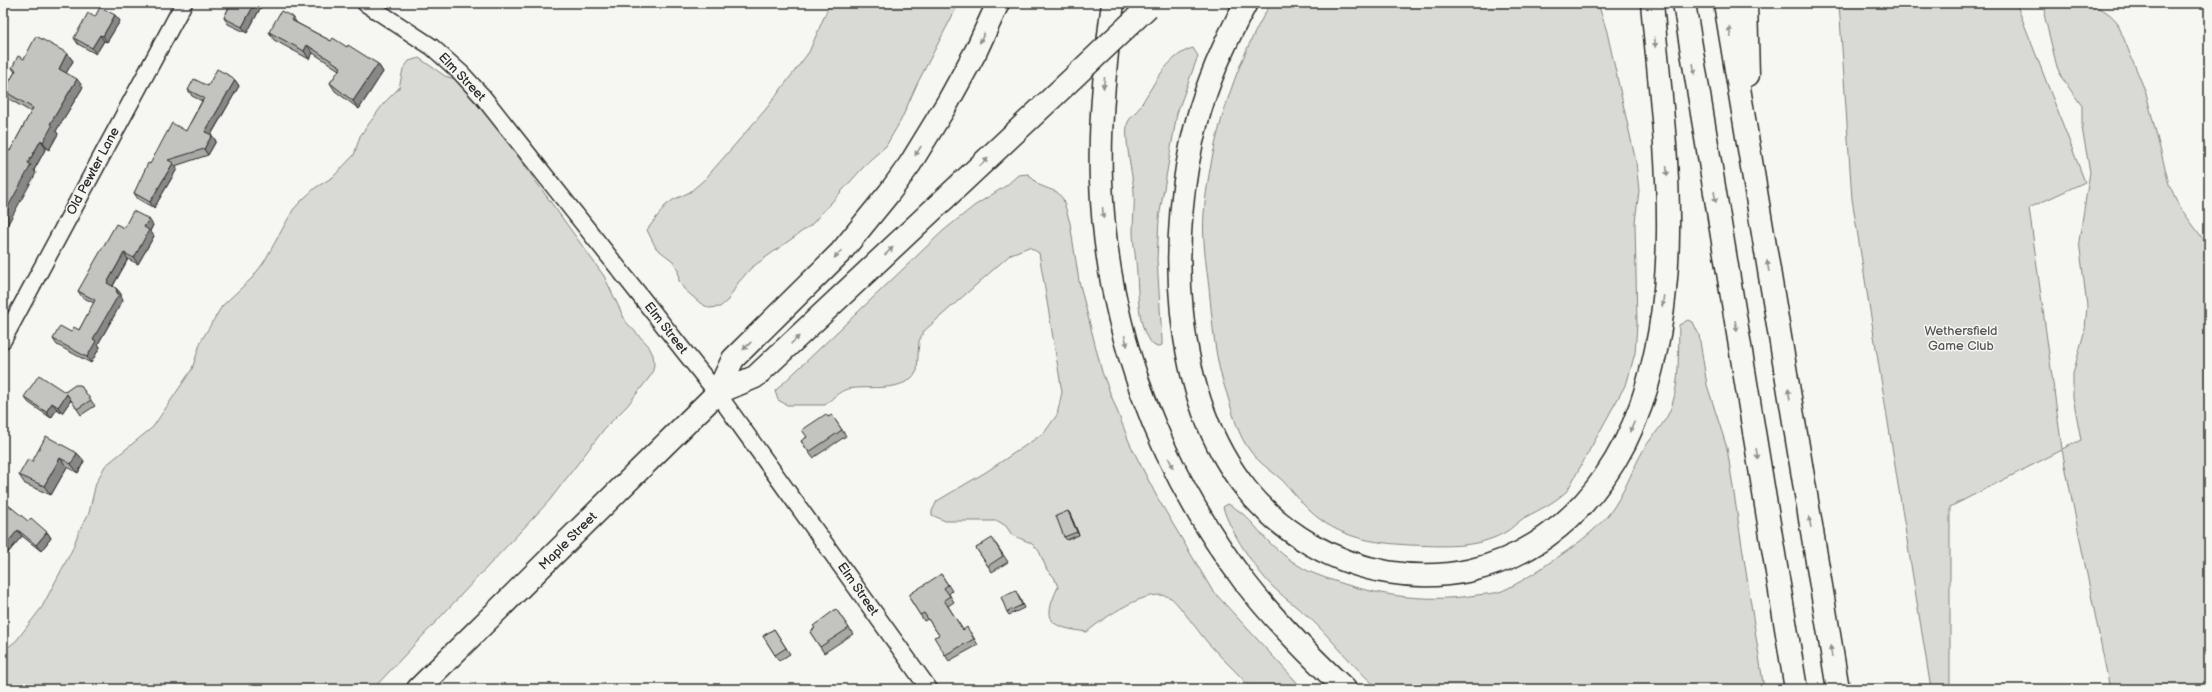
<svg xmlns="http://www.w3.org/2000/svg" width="2212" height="692" font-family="'Balsamiq Sans',sans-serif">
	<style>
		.green { fill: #d9d9d5; stroke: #828280 }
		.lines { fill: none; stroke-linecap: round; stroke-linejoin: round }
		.minor-casing { stroke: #2b2b2b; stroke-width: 19 }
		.secondary-casing { stroke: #2b2b2b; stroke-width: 25 }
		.motorway-casing { stroke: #2b2b2b; stroke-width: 25 }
		.minor { stroke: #f6f6f2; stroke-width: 16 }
		.secondary { stroke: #f6f6f2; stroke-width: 22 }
		.motorway { stroke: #f6f6f2; stroke-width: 22 }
		.motorway-bridge-casing { stroke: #2b2b2b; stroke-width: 25; stroke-linecap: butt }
		.motorway-bridge { stroke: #f6f6f2; stroke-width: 22 }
		.wall { fill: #a8a8a5; stroke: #2b2b2b }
		.shaded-wall { fill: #888886; stroke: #2b2b2b }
		.building { fill: #c3c3c0; stroke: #2b2b2b }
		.oneway { fill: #90908e }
		.labels { text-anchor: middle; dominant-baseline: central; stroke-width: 3; stroke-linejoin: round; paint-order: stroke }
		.street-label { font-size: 13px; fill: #2b2b2b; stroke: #f6f6f2 }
		.park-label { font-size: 13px; fill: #565656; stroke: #f6f6f2 }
	</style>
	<rect width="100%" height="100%" fill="#f6f6f2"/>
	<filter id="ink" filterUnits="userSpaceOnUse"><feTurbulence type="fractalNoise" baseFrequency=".025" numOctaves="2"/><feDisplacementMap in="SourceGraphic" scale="8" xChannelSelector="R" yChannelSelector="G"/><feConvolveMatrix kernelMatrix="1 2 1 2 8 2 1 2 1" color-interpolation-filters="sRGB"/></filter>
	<g filter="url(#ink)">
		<!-- green -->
		<path class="green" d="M830,3H959L917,84L901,120L886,146L870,160L811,225L751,268L738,283L728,300L720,307L709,308L700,303L684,289L679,281L678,270L673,261L656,248L647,230L665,206L673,200L690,192L705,179L766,109L809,52Z
			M1271,3H1598L1607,32L1636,162L1639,191L1635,222L1637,324L1635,353L1627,382L1567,491C1551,505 1542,508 1524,518C1517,522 1512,529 1504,533C1475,549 1443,546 1410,545C1373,543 1339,538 1310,511C1300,502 1292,490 1282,480C1272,471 1259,463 1251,452C1238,436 1233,414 1227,394C1214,358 1213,325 1209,288C1206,262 1202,238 1204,213C1210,143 1235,62 1271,3Z
			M1839,3H2016L2085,182L2029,208L2062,449L2081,440L2073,397V374L2085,329L2087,306L2079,241L2090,172L2082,128V106L2062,78L2057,67L2044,14L2048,3C2073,3 2100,0 2117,22L2146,93L2169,184L2179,206L2209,247V689H2110L2062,450L1950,507V689H1931L1852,199Z
			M1193,48L1198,56L1177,113L1159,218L1157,259L1162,340V345L1157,347C1135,338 1139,282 1136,262C1135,252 1133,241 1133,231C1133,218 1135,205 1134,192C1133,176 1123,135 1128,122C1131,116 1138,111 1141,105C1154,84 1168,55 1193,48Z
			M419,58L445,76L455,79L496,126L604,276L626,322L648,345L653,355L654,365L652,374L627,406L605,428L549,501L373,689H3V651L16,641L42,607L72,550L79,531L89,513L96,483L105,466L153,427L192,369L201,341L222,306L252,278L264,262L293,210L300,202L315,188L333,177L354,155L360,136L384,103L399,88L403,69L409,61Z
			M1028,174L1039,185L1057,192L1063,199L1070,223L1079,281L1102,372L1130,444L1157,497L1212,590L1303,689H1252C1238,673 1222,659 1208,643C1200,634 1179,604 1171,598C1150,585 1102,619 1087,632C1051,627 1041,623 1058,587L1054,577L1047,570L1039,551L1031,543L1012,535L1006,526L998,521H945L932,515V511L937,501L986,472L1044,433L1057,415L1062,392L1039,253L1029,247L1011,254L924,331L919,341L917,371C904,394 869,385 848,389C839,391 832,399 825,405H787L778,400L775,391L943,231L974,206L1007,185L1018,175Z
			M1688,320L1693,322L1699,335L1707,385L1727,448L1764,689H1379C1355,669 1337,645 1315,623C1302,610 1286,600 1273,587C1256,570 1229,530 1223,507L1228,504C1246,513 1255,527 1268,541C1280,553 1299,568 1315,574C1367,594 1421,604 1477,595C1485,594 1494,594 1502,591C1520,583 1536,572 1552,561C1572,548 1594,532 1609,514C1625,493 1632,469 1644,449C1653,434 1667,422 1672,405C1680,380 1678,351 1679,325Z"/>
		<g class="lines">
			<defs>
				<path id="minor" d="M365,3L432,47L461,73L483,97L717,393L929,689
					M3,340L184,3"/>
				<path id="secondary" d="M418,689L717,393"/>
				<path id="motorway" d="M1113,3C1105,62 1099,122 1101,181C1106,326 1157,466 1244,581C1274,620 1309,655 1345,689
					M1246,3C1226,40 1208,80 1197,121C1167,234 1170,395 1247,490C1320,579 1451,605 1547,536C1592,504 1623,456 1641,405C1686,274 1664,137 1652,3
					M1684,3L1796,689
					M1725,3L1838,689
					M1746,3L1748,75
					M717,393L733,359L841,252L889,193L910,164L948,102L976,51L998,3
					M717,393L755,377L1054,96"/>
			</defs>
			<!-- minor casing -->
			<use href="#minor" class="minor-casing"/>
			<!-- secondary casing -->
			<use href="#secondary" class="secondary-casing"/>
			<!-- motorway casing -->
			<use href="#motorway" class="motorway-casing"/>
			<!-- minor -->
			<use href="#minor" class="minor"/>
			<!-- secondary -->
			<use href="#secondary" class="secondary"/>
			<!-- motorway -->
			<use href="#motorway" class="motorway"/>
			<defs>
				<path id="motorway-bridge" d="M1054,96L1148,7"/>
			</defs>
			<!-- motorway-bridge casing -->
			<use href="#motorway-bridge" class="motorway-bridge-casing"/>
			<!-- motorway-bridge -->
			<use href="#motorway-bridge" class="motorway-bridge"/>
		</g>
		<!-- wall -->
		<path class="wall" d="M227,3H261L262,5L247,33L228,24L224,18L229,7Z
			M115,15L120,21L107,42L104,41L96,54L78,44L74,38L95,17Z
			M297,23L331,41L347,47L378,64L383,72L359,109L335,91L330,83L339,70L313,53L309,59L274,40L269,32Z
			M67,53L73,61L66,73L83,87L56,131L58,134L49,150L46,148L34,170L36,173L10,151L31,112L9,99L4,91L15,72L12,68L24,59Z
			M235,80L239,86L211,135L216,141L208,155L175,166L177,169L154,208L138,199L134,193L150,164L186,131L202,101L192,96L188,90Z
			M153,225L150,231L154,236L138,264L128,259L113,286L116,288L121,294V297L123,300L98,344L100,347L91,363L57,345L53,339L71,332L79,330L94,303L82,297L78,291L124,228Z
			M80,385L95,406L81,415L71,400L62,413L57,409L51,418L29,403L24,397L65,392Z
			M829,417L836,421L846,436L813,458L801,441L807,437Z
			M77,453L84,461L78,473L67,467L51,495L25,484L19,475L32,462Z
			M3,508L47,532L51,538L41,551L22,536L7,554L3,551Z
			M1068,511L1070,514L1079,535L1067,540L1064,537Z
			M996,544L1008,562L992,572L976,548Z
			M941,574L952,591L949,594L954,602L948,606L963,630L971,633L978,645L949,661L945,655L939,635L928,619L924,621L910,599Z
			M1018,594L1024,608L1009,615L1007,612Z
			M836,609L853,634L824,653L810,632L815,628Z
			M774,629L790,654L779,661L763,636Z"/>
		<!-- shaded-wall -->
		<path class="shaded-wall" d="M255,3H261L262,5L247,33L242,27Z
			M115,15L120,21L107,42L103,36Z
			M293,17L298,25L291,20Z
			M100,35L104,41L96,54L92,48Z
			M307,45L313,53L309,59L304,51Z
			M67,53L73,61L64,77L59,69Z
			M378,64L383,72L359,109L353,101Z
			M77,79L83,87L56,131L58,134L49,150L43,142L50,124Z
			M235,80L239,86L209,138L205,132Z
			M212,135L216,141L208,155L204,149Z
			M41,140L46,148L34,170L36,173L3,233V216L28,163Z
			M173,163L177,169L154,208L150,202Z
			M149,219L153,225L150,231L154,236L138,264L134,258L144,227Z
			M124,253L128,259L111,289L107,283Z
			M116,288L121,294V297L123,300L98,344L100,347L91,363L87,357L93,339L117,293Z
			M67,394L71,400L62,413L58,407Z
			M52,403L57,409L51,418L46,412Z
			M77,453L84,461L78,473L71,464Z
			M60,458L67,467L51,495L44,486Z
			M1068,511L1070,514L1079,535L1077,532Z
			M18,530L22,536L7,554L3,548Z
			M47,532L51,538L41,551L36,545Z"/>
		<!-- building -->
		<path class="building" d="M227,3H255L242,27L224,18L230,5Z
			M100,7L115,15L103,36L100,35L92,48L74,38L88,13L95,17Z
			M281,11L293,17L291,20L331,41L333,38L347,47L348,45L378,64L353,101L330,83L341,67L307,45L304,51L269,32Z
			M36,36L67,53L59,69L77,79L50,124L52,126L43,142L41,140L28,163L31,165L3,216V148L10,151L33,108L4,91L16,70L12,68L18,56L24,59Z
			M217,69L232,77L235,80L205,132L212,135L204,149L168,160L173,163L150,202L134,193L148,163L150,164L172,123L186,131L204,98L188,90L194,79L208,86Z
			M133,211L149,219L144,227L149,230L134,258L124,253L107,283L116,288L117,293L119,294L93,339L96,341L87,357L53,339L60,326L71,332L74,327L79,330L95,300L78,291L116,224L124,228Z
			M39,375L65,392L75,385H80L91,400L77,409L67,394L58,407L52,403L46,412L24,397Z
			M826,414L828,417L832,415L842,430L809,452L801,441L807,437L802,430Z
			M46,436L77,453L71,464L60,458L44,486L19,475L28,459L32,462Z
			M7,504L28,521L31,518L47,532L36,545L18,530L3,548V508Z
			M1068,511L1077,532L1064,537L1056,516Z
			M992,538L1003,556L988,566L976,548Z
			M941,574L948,585L944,588L950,596L944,600L963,630L967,627L974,639L945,655L934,637L939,635L924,613L920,615L910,599V594Z
			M1016,591L1022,605L1007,612L1001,597Z
			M836,609L849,628L820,647L810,632L815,628L813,626Z
			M774,629L786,648L775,655L763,636Z"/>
		<!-- one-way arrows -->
		<defs><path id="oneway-solid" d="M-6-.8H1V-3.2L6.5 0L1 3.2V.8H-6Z"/></defs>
		<g class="oneway">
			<use href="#oneway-solid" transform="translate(1730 32) rotate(-99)"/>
			<use href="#oneway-solid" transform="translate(982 38) rotate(115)"/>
			<use href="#oneway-solid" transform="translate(1655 42) rotate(85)"/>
			<use href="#oneway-solid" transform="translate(1694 69) rotate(81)"/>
			<use href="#oneway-solid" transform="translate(1104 83) rotate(96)"/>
			<use href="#oneway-solid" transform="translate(918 151) rotate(123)"/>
			<use href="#oneway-solid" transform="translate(984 162) rotate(-43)"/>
			<use href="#oneway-solid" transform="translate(1667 171) rotate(86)"/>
			<use href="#oneway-solid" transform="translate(1715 197) rotate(81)"/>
			<use href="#oneway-solid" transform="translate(1103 213) rotate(85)"/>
			<use href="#oneway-solid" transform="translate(889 251) rotate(-43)"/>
			<use href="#oneway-solid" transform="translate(838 254) rotate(133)"/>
			<use href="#oneway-solid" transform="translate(1768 266) rotate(-99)"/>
			<use href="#oneway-solid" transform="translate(1663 301) rotate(97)"/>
			<use href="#oneway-solid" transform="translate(1736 326) rotate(81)"/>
			<use href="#oneway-solid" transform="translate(795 340) rotate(-43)"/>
			<use href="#oneway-solid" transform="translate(1126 341) rotate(75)"/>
			<use href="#oneway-solid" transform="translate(747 346) rotate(137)"/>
			<use href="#oneway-solid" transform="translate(1789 394) rotate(-99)"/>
			<use href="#oneway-solid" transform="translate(1632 427) rotate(114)"/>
			<use href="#oneway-solid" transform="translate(1757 454) rotate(81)"/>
			<use href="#oneway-solid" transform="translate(1171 463) rotate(64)"/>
			<use href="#oneway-solid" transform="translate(1810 522) rotate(-99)"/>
			<use href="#oneway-solid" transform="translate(1831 651) rotate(-99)"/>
		</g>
	</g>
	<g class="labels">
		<!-- street labels -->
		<g class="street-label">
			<text transform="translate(462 77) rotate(46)">Elm Street</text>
			<text transform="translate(93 171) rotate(-62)">Old Pewter Lane</text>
			<text transform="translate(666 328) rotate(52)">Elm Street</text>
			<text transform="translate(568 541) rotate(-45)">Maple Street</text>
			<text transform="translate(858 589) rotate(55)">Elm Street</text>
		</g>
		<!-- park labels -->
		<g class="park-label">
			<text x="1961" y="331">Wethersfield<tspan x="1961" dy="15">Game Club</tspan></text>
		</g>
	</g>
	<!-- margin -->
	<rect width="2212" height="692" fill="none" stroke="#f6f6f2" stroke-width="16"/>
	<rect x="8" y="8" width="2196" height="676" fill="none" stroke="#2b2b2b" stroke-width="1.5" filter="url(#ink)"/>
</svg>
